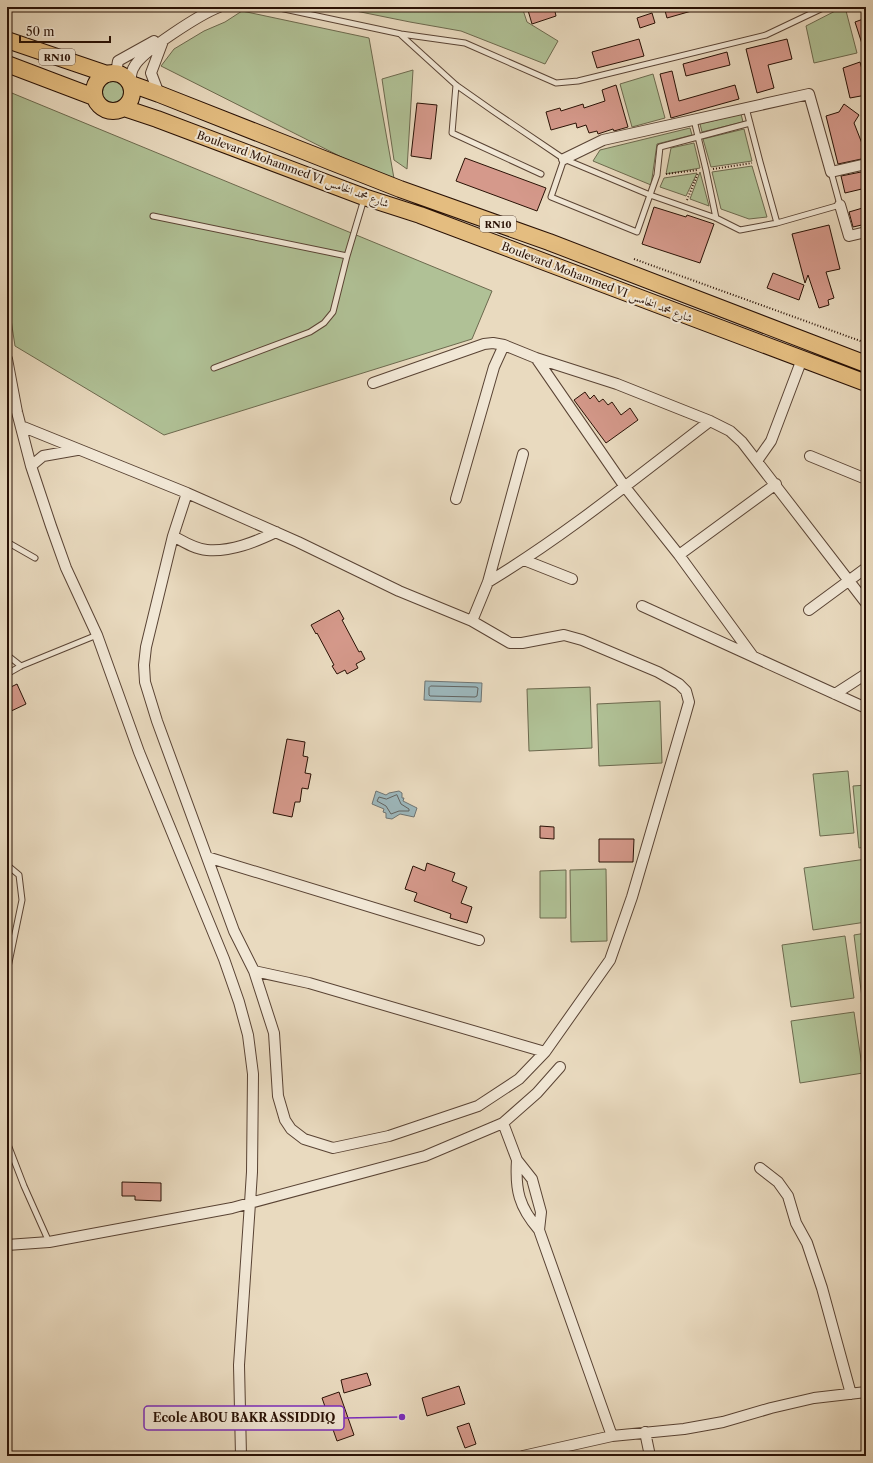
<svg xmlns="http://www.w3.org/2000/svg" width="873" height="1463" font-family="'Libre Caslon Text',Amiri,serif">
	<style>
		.green { fill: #b0c196; stroke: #6c694e }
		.water { fill: #9db8bd; stroke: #6f7573 }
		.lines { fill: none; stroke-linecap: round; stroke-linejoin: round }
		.shore { stroke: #636461; stroke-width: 1 }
		.building { fill: #d5998b; stroke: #291105 }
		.lane-casing { stroke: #594334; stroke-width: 7 }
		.street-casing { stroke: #594334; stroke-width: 12 }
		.primary-casing { stroke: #291105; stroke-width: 18 }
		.path { stroke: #291105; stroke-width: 2; stroke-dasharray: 1 2; stroke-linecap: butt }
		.lane { stroke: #f1e7d5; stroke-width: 5 }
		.street { stroke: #f1e7d5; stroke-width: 10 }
		.primary { stroke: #e4bd80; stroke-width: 16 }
		.labels { text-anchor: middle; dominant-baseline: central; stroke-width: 4; stroke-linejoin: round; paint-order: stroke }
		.shield { fill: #f1e7d5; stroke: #655143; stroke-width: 1 }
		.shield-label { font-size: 10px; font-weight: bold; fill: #291105 }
		.street-label { font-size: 11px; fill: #291105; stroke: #f1e7d5 }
		.leader { fill: none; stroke: #7b2cbf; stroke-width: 1.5 }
		.callout-dot { fill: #7b2cbf; stroke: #f1e7d5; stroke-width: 1.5 }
		.callout { fill: #f1e7d5; stroke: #7b2cbf; stroke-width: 1.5 }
		.callout-label { font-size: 12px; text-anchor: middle; font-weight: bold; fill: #291105 }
	</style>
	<rect width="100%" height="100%" fill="#e9dabf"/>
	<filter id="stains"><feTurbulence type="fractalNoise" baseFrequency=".005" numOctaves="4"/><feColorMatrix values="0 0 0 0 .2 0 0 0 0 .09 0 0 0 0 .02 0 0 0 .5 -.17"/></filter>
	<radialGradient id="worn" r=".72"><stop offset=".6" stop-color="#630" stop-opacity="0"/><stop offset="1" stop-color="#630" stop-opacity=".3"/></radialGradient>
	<!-- green -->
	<path class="green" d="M336,7H522L527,22L558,41L545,64L461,31L410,22Z
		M843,7H845L857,53L814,63L806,26Z
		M242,11L369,38L395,184L161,66L174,49L204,31L225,22Z
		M413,70L407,169L394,160L382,79Z
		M653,74L665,118L632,127L620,84Z
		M99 92a14 14 0 1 1 28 0a14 14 0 1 1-28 0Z
		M7,91L492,291L472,339L164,435L15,346L7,293Z
		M741,114L743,122L702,132L700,124Z
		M690,128L692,135L657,144L651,185L593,161L600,150Z
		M744,129L752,161L711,167L703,139Z
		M694,143L700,168L666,174L671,148Z
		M752,166L767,217L749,219L721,209L712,172Z
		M700,172L709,206L690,199Z
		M697,173L686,196L660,187L664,178Z
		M590,687L592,748L529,751L527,689Z
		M660,701L662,763L599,766L597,704Z
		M848,771L854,833L820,836L813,774Z
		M866,785V847L859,848L853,786Z
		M866,859V922L813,930L804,868Z
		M606,869L607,941L571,942L570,870Z
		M566,870V918H540V871Z
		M866,933V997L862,998L854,935Z
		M845,936L854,998L791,1007L782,945Z
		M854,1012L863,1073L800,1083L791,1021Z"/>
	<!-- water -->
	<path class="water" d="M425,681L482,683L481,702L424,700Z
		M376,791L386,795L389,793L399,791L402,793V798H404L403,801L417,808L414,817L400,814L392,819L386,818V813L383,812L384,809L372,804Z"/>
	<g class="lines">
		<!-- shore -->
		<path class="shore" d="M431,686L476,687L478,688L477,696L475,697L430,696L429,695V688Z
			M397,795L401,804L409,809V811H399L391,814L386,806L377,801L379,797L386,799Z"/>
	</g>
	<!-- building -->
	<path class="building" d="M527,7H554L556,16L532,24Z
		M664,7H694L695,10L667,18Z
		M652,13L655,23L640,28L637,18Z
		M866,18V50H864L855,22Z
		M639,39L644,56L597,68L592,52Z
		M787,39L792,59L768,65L774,88L757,93L746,49Z
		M727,52L730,65L686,76L683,64Z
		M860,62L863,73H862L866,95L850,98L843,68Z
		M672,71L679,101L735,85L739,99L671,118L660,74Z
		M616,85L628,127L614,131L613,129L598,134L597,131L589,133L586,125L577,128L576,123L551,130L546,112L560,108L561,111L583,104L584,108L605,101L602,90Z
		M417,103L437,105L431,159L411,156Z
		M844,104L859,115L854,123L863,146L866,145V158L838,164L826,116L839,112Z
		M465,158L546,188L537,211L456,181Z
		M866,171V188L845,193L841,176Z
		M654,207L686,217L687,215L714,224L700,263L642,244Z
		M866,207V224L853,227L849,212Z
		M829,225L840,269L826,272L834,298L828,300L829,305L819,308L808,275L805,283L792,234Z
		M773,273L804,285L799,300L767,288Z
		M585,392L590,399L594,395L599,402L603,399L608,405L612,402L621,415L630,408L638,420L606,443L574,400Z
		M339,610L344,619L342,620L359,652L361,651L365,659L356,664L358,668L347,674L345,670L337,674L332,666L334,665L317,633L316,634L311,625Z
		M17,684L26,704L7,713V689Z
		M287,739L305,742L303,756L308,757L305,773L311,774L308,789L302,788L300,802H295L292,817L273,813Z
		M540,826L554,827V839L540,838Z
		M599,839H634L633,862H599Z
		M427,863L455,873L452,881L467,887L461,903L472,907L467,923L450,918L451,914L414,901L417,893L405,889L413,866L425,871Z
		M122,1182L161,1183V1201L135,1200V1196H122Z
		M367,1373L371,1385L344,1393L341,1380Z
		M459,1386L465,1404L427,1416L422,1398Z
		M339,1392L354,1435L337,1441L322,1398Z
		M469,1423L476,1444L465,1448L457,1427Z"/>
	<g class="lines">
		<defs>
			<path id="lane" d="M275,7L401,34L465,43L556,83L578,81L766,35L825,7
				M401,35L456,85L493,111L564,159L650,195L716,218L740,230L777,223L840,205L831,172
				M456,85L452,133L541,174
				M746,108L760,162L777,223
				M694,120L706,170L716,218
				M564,159L551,197L637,232L657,175L660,147L750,123
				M153,216L347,256
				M214,368L310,332L324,323L333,312L347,256L364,199
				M7,542L35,558
				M7,655L21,666
				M7,674L21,666L97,635
				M7,865L19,875L22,900L7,972
				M7,1142L24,1186L49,1242"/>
			<path id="street" d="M116,73L118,61L154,41
				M130,82C131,77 131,71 134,67C142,51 201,14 219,7
				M159,94L151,73L163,41
				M564,159L603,140L809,94L831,172L866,164
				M840,205L849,236L866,232
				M536,358L625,487L679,555L752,655
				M7,359L17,412L31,466L51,526L66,568L97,635L139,752L224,959L239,1002L248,1035L253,1074L252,1172L250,1203L425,1156L503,1123L537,1093L560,1067
				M373,383L484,344L493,343L504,345L536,358L617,384L710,421L730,431L742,442L866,603
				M21,426L187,493L298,542L399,591L472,621L488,582L523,454
				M810,456L866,479
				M757,461L771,441L802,359
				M31,466L43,456L77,450
				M187,493L173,536C184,542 195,549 207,550C231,552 255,542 276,532
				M456,499L494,367L504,345
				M173,536L146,647L144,665L145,682L157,721L234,931L254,971L274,1033L278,1096L285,1120L291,1129L304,1139L333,1148L389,1136L478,1106L519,1079L545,1052L610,960L632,897L685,716L689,702L686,691L679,684L658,672L582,640L564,635L522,643H510L472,621
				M679,555L776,484
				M524,560L572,579
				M488,582C566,535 638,476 710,421
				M642,606L866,708
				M809,610L866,568
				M835,694L866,674
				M207,857L479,940
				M254,971L309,983L545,1052
				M503,1123L517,1160L532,1179L541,1212L539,1230
				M517,1160C515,1190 519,1207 539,1230L612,1436L684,1429L723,1422L771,1408L814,1398L866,1392
				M760,1168L778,1182L788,1196L796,1223L807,1243L822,1288L851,1394
				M7,1245L49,1242L232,1208L250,1203L239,1365L241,1456
				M645,1432L650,1456
				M523,1456L612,1436"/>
			<path id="primary" d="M7,40L107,74
				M7,64L94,97
				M94 92a19 19 0 1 1 38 0a19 19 0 1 1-38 0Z
				M131,84L159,94L400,189L549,242L866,364
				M124,108L157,119L364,197L420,215L866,383"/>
		</defs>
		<!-- lane casing -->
		<use href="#lane" class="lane-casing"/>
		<!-- street casing -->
		<use href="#street" class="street-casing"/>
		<!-- primary casing -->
		<use href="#primary" class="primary-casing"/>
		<!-- path -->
		<path class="path" d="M713,169L752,163
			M666,174L697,170
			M687,200L698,173
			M634,259L866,343"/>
		<!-- lane -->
		<use href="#lane" class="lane"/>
		<!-- street -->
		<use href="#street" class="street"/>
		<!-- primary -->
		<use href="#primary" class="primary"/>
	</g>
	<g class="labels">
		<!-- shield labels -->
		<g class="shield">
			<rect x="39" y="49" width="36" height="16" rx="3"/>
			<rect x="480" y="216" width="36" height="16" rx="3"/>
		</g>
		<g class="shield-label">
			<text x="57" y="57">RN10</text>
			<text x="498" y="224">RN10</text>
		</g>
		<!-- street labels -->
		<g class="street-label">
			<text transform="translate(293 169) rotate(20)">Boulevard Mohammed VI شارع محمد الخامس</text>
			<text transform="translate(597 282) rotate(21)">Boulevard Mohammed VI شارع محمد الخامس</text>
		</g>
	</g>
	<!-- callouts -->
	<path class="leader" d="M402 1417L344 1418"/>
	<circle class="callout-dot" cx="402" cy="1417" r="4"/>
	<rect class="callout" x="144" y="1406" width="200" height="24" rx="4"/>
	<g class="callout-label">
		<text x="244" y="1422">Ecole ABOU BAKR ASSIDDIQ</text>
	</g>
	<!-- margin -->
	<rect width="873" height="1463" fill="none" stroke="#e9dabf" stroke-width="24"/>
	<rect x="8" y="8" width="857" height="1447" fill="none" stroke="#291105" stroke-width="2"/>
	<rect x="12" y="12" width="849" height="1439" fill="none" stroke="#291105"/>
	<!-- scale -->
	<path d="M20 36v6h90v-6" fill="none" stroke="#291105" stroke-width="2"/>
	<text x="26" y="36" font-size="12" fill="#291105" stroke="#f1e7d5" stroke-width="3" paint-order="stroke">50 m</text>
	<rect width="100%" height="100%" filter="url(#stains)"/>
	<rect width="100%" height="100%" fill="url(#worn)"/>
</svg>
